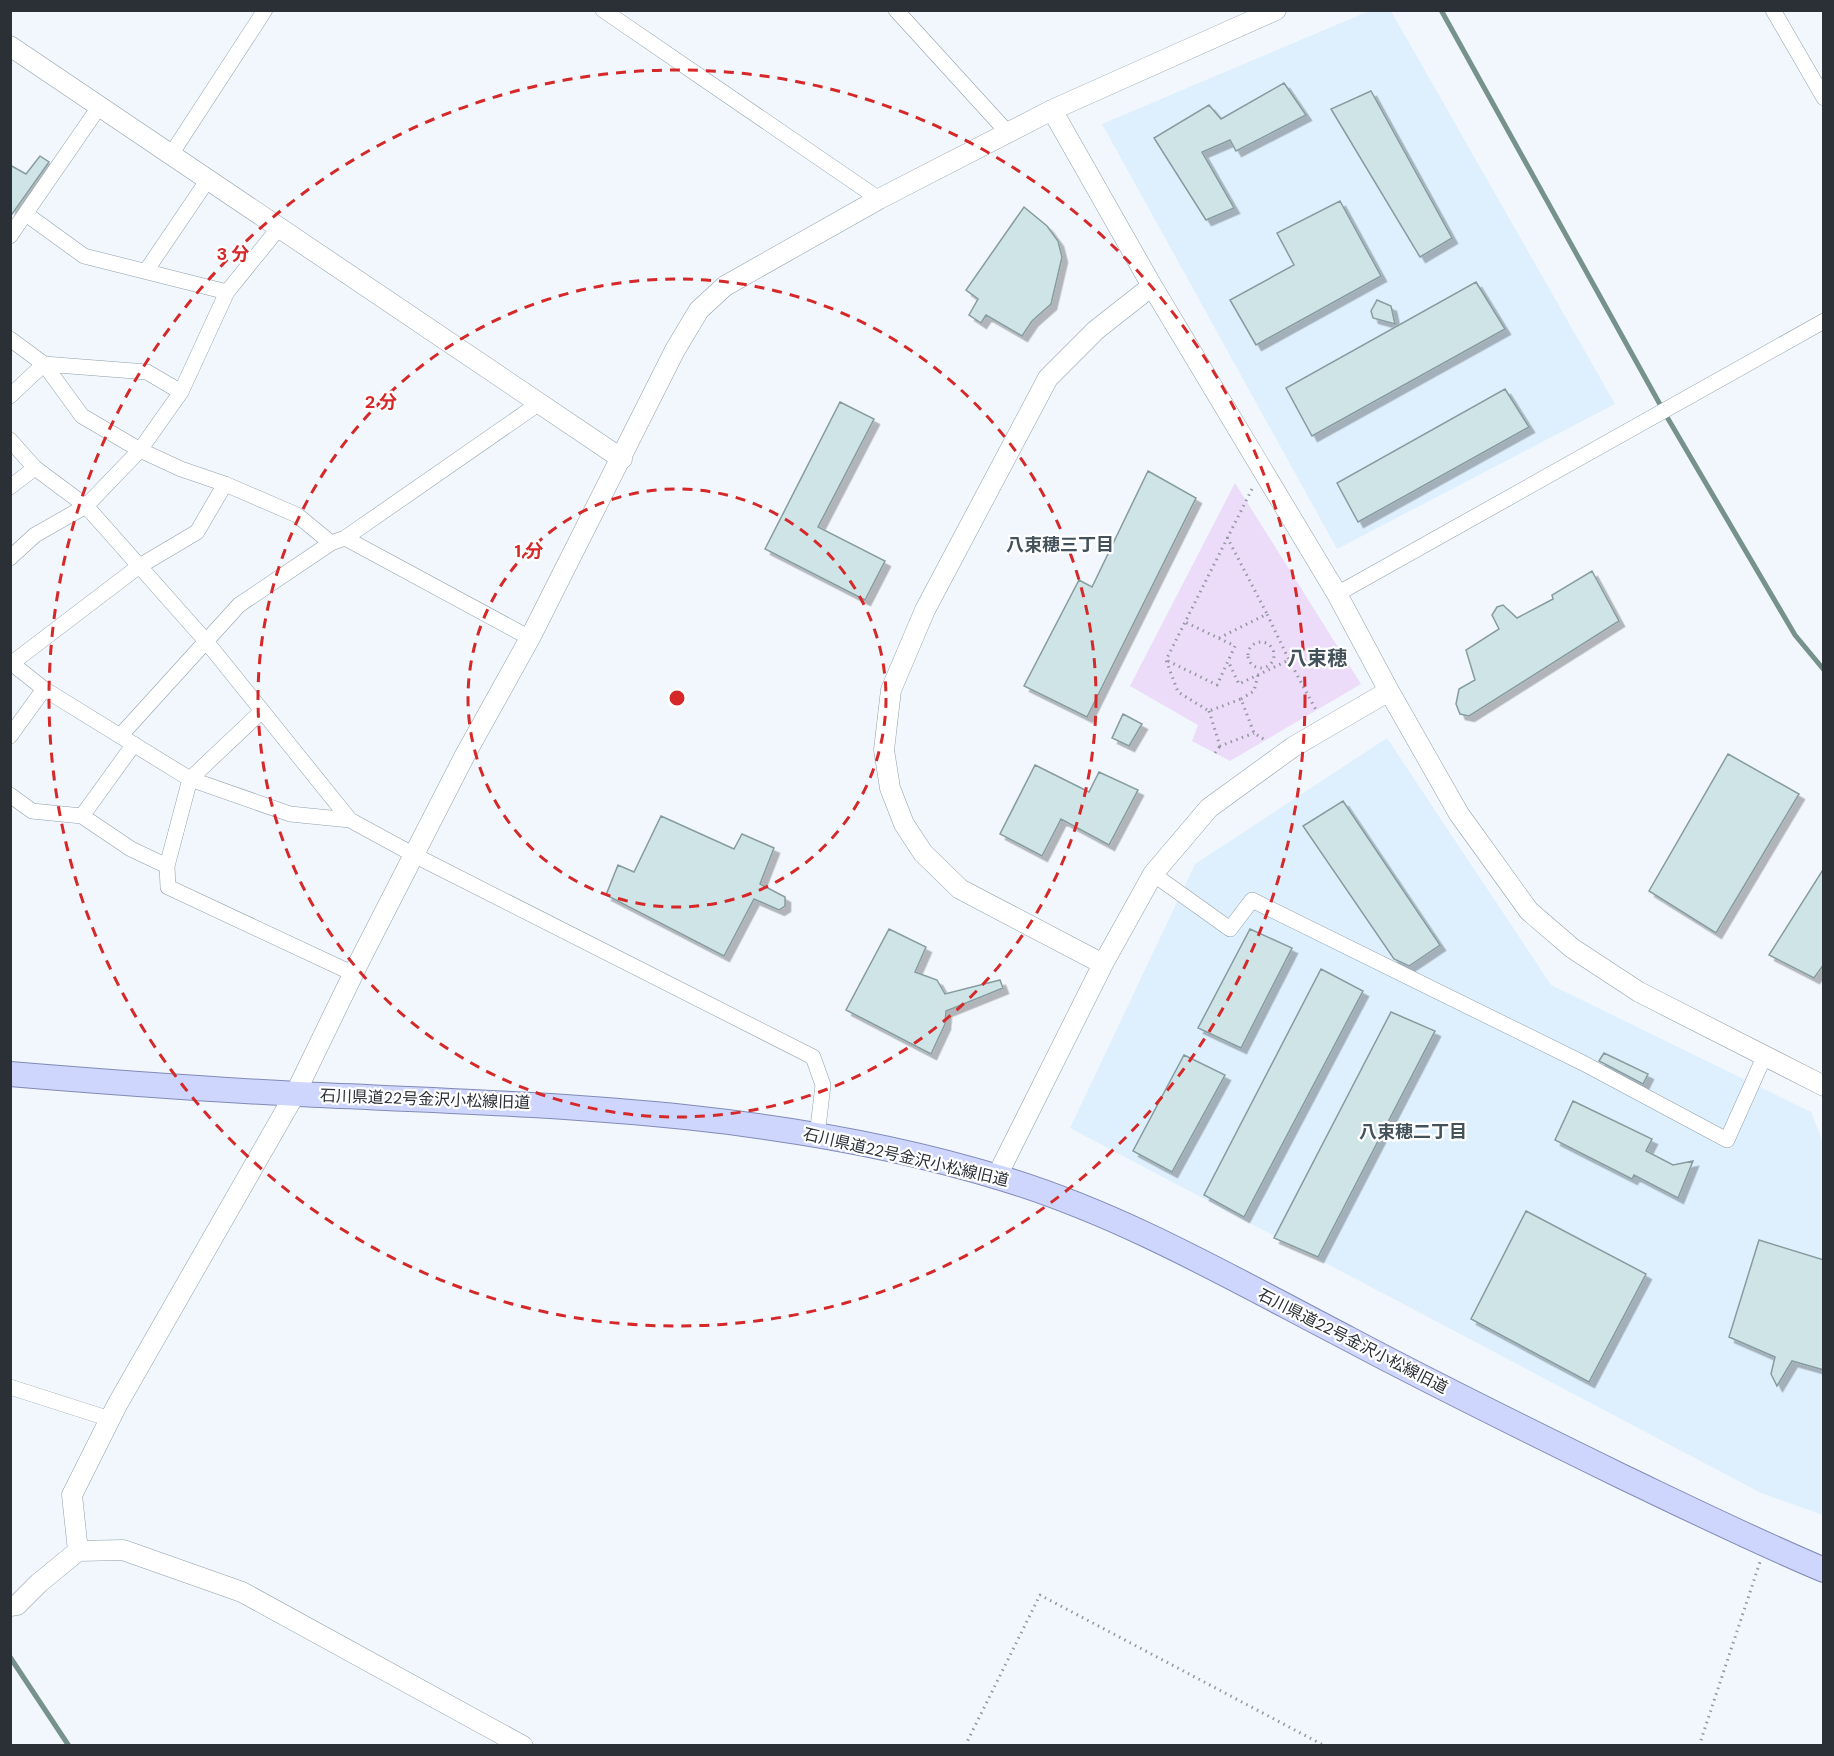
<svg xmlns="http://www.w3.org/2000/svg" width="1834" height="1756" font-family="'DM Sans','Noto Sans JP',sans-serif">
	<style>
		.built { fill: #def0fe }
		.green { fill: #ecdbf9 }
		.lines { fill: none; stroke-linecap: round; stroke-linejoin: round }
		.stream { stroke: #76928a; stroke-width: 5 }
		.building { fill: #cee4e7; stroke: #879c9f; stroke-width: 1.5; filter: url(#shadow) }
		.minor-casing { stroke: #909fab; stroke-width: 16 }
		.tertiary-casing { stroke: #909fab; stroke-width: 21 }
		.primary-casing { stroke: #808ab6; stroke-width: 26 }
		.path { stroke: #93999e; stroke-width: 3; stroke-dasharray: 1.5 4.5; stroke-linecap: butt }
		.minor { stroke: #fff; stroke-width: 15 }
		.tertiary { stroke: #fff; stroke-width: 20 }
		.primary { stroke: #cfd6fd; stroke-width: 24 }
		.ring { fill: none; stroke: #d62828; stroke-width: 3; stroke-dasharray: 10 8 }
		.labels { text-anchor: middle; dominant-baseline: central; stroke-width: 4.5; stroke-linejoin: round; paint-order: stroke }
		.street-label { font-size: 16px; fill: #2a3035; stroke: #fff }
		.neighbourhood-label { font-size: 18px; font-weight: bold; fill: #43515b; stroke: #fff }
		.quarter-label { font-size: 20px; font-weight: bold; fill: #43515b; stroke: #fff }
		.centre { fill: #d62828; stroke: #fff; stroke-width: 3 }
		.ring-label { font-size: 18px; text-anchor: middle; font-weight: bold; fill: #d62828; stroke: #fff; stroke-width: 4.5; stroke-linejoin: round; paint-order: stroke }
	</style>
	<defs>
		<filter id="shadow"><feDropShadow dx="5.5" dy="5.5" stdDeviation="0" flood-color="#0004"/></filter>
	</defs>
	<rect width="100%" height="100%" fill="#f1f7fc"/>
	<!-- built -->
	<path class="built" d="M1369,11H1391L1615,404L1337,549L1102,124Z
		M1387,738L1551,985L1811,1112L1824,1145L1823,1515L1761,1493L1070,1128L1195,864Z"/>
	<!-- green -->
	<path class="green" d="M1235,483L1361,684L1230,761L1192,741L1198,725L1130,686Z"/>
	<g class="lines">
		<!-- stream -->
		<path class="stream" d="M1441,10L1667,417L1795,635L1824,670
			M10,1657L69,1746"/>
	</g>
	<!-- building -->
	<path class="building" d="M1284,83L1306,115L1236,151L1230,140L1202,152L1234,208L1206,220L1154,138L1209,105L1221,119Z
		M1371,91L1452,238L1420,257L1331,109Z
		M40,156L49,162L10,217V165L26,174Z
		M1340,201L1381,276L1256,345L1230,300L1294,265L1277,233Z
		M1024,207L1047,226L1058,241L1062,257L1051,304L1032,321L1022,336L986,315L981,323L969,315L978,299L966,290Z
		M1476,282L1505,329L1312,436L1286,388Z
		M1377,300L1391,306L1395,324L1373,318L1371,311Z
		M1505,389L1529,427L1358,522L1337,483Z
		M840,402L874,419L818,527L885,561L865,600L765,549Z
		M1148,471L1196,498L1087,717L1024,686L1079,580L1092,587Z
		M1592,571L1619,621L1469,716L1460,714L1456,704L1459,689L1475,680L1466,650L1499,629L1492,615L1497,607L1503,605L1517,618L1553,599L1552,595Z
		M1123,714L1142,724L1129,746L1112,738Z
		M1728,754L1799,794L1716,933L1649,891Z
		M1035,765L1089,792L1099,772L1138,790L1109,845L1061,819L1042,856L1000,834Z
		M1343,801L1440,945L1409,966L1394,959L1303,826Z
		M661,816L734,849L742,834L774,848L760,884L785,897V906L779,910L754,899L724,956L606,895L618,865L634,872Z
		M1824,868V964L1814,978L1769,955Z
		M889,929L926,947L915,972L937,980L945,994L1000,980L1003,988L946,1011L945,1024L931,1054L846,1010Z
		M1250,929L1292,948L1241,1048L1198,1028Z
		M1321,969L1363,991L1244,1217L1204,1195Z
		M1391,1012L1435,1031L1318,1257L1274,1238Z
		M1604,1053L1648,1074L1643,1084L1599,1061Z
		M1184,1055L1225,1075L1172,1172L1133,1151Z
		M1573,1101L1652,1139L1646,1151L1673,1165L1693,1161L1678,1198L1634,1175L1632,1179L1555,1140Z
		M1526,1211L1646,1274L1589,1382L1471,1319Z
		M1759,1240L1824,1260V1370L1792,1361L1777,1386L1771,1374L1775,1357L1729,1337Z"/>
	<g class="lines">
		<defs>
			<path id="minor" d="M603,10L879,199
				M896,10L1009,134
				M1773,10L1824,98
				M170,156L265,10
				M26,214L84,256L227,292
				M10,236L99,107
				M146,271L207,181
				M10,339L44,364L82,416L140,450L181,469L225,484L297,515L331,543
				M10,396L44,364L147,372L181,392
				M10,440L35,468L86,506L205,640L350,820
				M10,487L35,468
				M345,538L530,638
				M10,558L35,535L86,506L140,450L181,392L227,292L278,229
				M1337,594L1824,321
				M10,662L44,689L190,779L290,814L350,820L416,856L813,1057L823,1085L817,1136
				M12,663L138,567L197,532L225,484
				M10,736L44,689
				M120,736L239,605L331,543L345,538L538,404
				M10,795L32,811L82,816L131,849L167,866L168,887L354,974
				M82,816L134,744
				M167,866L190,779L262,711
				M1153,874L1230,929L1252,900L1583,1063L1727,1140L1765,1055
				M10,1387L110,1419"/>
			<path id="tertiary" d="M10,46L622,459
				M1052,110L1152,286L1337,594L1389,691
				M1103,964L960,889L923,853L904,824L890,788L884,750L891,690L925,610L1048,378L1096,330L1152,286
				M997,1176L1103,964L1153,874L1209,808L1293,747L1389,691L1459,814L1529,911L1572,948L1639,992L1824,1086
				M78,1551L72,1495L117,1405L295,1094L360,960L465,755L530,638L675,350L699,310L725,286L879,199L1052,110L1276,10
				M10,1606L17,1605L39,1583L78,1551L123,1550L242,1592L523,1746"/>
			<path id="primary" d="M10,1074C106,1082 202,1089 298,1094C533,1105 773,1108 1001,1178C1124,1215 1235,1280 1349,1339C1439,1387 1531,1432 1623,1477C1690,1509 1755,1541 1824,1570"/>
		</defs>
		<!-- minor casing -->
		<use href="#minor" class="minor-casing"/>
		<!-- tertiary casing -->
		<use href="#tertiary" class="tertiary-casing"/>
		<!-- primary casing -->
		<use href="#primary" class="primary-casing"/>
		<!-- path -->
		<path class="path" d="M1252,489L1166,660L1178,692L1209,711L1241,699L1254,733L1265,740
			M1227,537L1267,614
			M1219,638L1267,614L1289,660L1239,684L1228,661
			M1248 655a13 13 0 1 1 26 0a13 13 0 1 1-26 0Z
			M1289,660L1316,710
			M1168,661L1217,685L1235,646L1185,622
			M1241,699L1254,691L1258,675
			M1209,711L1220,746L1254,733
			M1215,753L1220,746
			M965,1746L1040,1595L1325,1746
			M1699,1746L1760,1562"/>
		<!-- minor -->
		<use href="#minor" class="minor"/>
		<!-- tertiary -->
		<use href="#tertiary" class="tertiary"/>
		<!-- primary -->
		<use href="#primary" class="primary"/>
	</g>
	<!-- distance rings -->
	<g class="ring">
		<circle cx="677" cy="698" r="209"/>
		<circle cx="677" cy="698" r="419"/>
		<circle cx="677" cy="698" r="628"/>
	</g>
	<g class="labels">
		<!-- street labels -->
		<g class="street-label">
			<text transform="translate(425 1099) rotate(2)">石川県道22号金沢小松線旧道</text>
			<text transform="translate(906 1157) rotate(13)">石川県道22号金沢小松線旧道</text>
			<text transform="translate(1353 1341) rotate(27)">石川県道22号金沢小松線旧道</text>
		</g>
		<!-- neighbourhood labels -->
		<g class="neighbourhood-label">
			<text x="1060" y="545">八束穂三丁目</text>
			<text x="1413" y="1132">八束穂二丁目</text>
		</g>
		<!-- quarter labels -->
		<g class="quarter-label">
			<text x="1317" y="658">八束穂</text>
		</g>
	</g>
	<circle cx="677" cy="698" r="9" class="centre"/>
	<g class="ring-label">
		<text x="233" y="260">3 分</text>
		<text x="381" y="408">2 分</text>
		<text x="529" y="557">1 分</text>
	</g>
	<!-- border -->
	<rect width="1834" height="1756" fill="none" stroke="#2a3035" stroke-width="24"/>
</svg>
